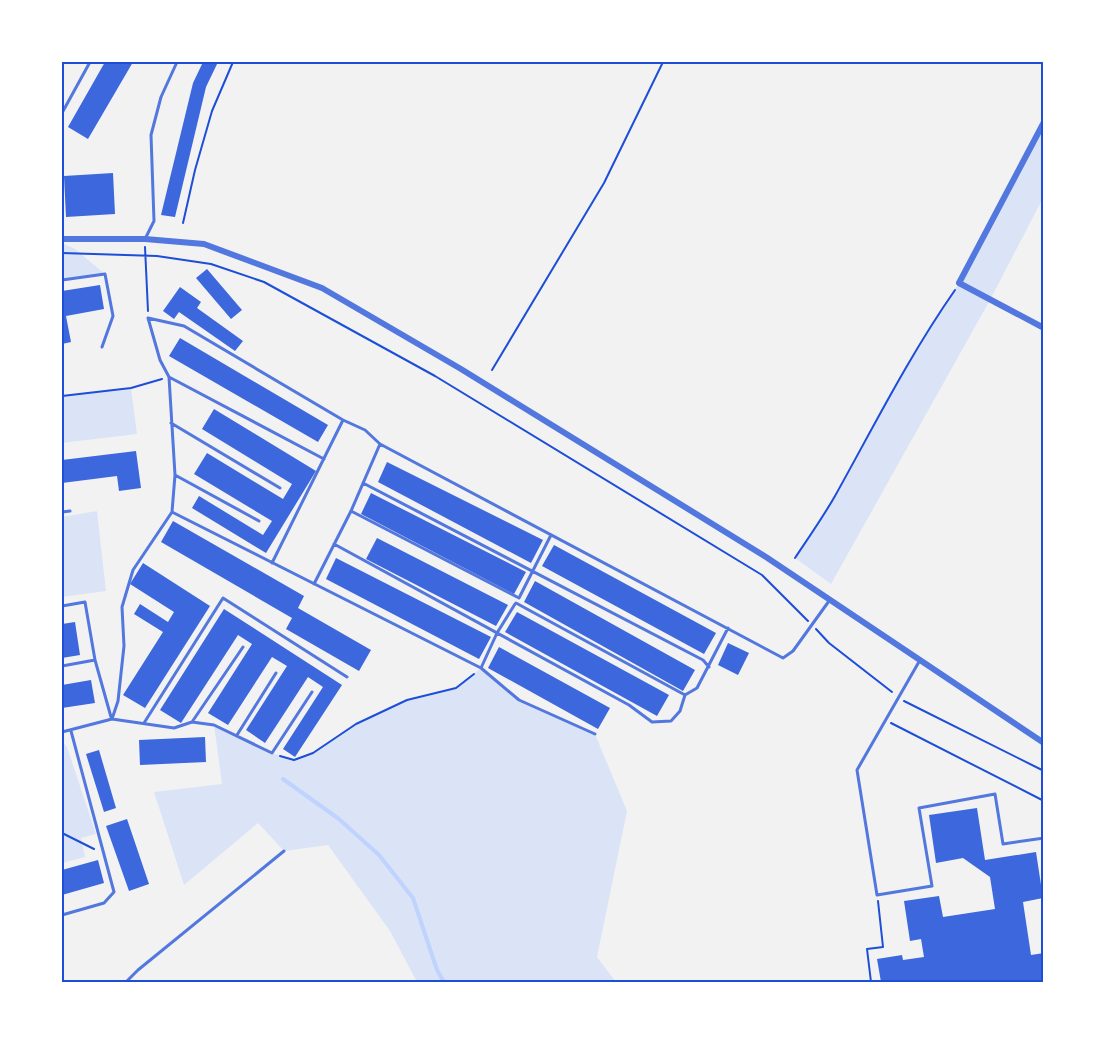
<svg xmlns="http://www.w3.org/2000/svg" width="1105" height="1044" font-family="'Open Sans',sans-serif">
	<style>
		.green { fill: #dbe4f7 }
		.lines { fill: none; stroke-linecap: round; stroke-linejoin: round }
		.stream { stroke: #bfd3fe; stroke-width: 4 }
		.building { fill: #3d67dc }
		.path { stroke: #1d4ed8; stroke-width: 2 }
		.service { stroke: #5277de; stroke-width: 3 }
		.minor { stroke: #5277de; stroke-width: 6 }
		.neatline { fill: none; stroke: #1d4ed8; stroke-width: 2 }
	</style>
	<rect width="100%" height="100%" fill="#f2f2f2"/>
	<!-- green -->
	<path class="green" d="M1043,122V198L990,300L831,584L795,558L834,498L886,400L935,318L959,283Z
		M62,243L75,249L105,274L62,280Z
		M131,388L137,434L62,443V396Z
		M97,511L106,591L62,597V517Z
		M481,668L519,700L595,734L627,811L597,957L616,982H417L390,931L328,845L284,851L258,823L184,885L154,792L222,784L214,725L272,753L294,760L313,753L356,724L407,700L456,688Z
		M62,741L67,747L96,834L81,838L85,857L62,863Z"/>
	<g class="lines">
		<!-- stream -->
		<path class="stream" d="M283,779L339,819L379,855L413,898L437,970L444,982"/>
	</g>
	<!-- building -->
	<path class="building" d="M105,62H133L88,139L68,127Z
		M203,62H218L206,87L175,217L161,215L193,83Z
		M113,173L115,214L66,217L64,176Z
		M207,269L242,310L231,319L196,278Z
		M100,285L104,309L66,316L71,342L62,344V291Z
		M180,287L201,302L197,308L243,341L235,351L179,312L174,319L163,311Z
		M180,338L328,425L318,442L169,356Z
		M214,409L316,471L266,553L192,508L199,496L263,535L272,521L194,474L207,453L283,499L292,484L202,429Z
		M136,451L141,488L119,491L117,476L62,483V460Z
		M387,462L543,540L531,563L378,482Z
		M371,493L526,572L514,594L361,514Z
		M173,521L304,596L298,608L371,650L359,671L286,629L292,618L161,542Z
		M377,538L508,605L496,626L366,559Z
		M554,545L716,633L704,654L542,566Z
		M336,558L491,637L479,659L326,579Z
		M143,563L210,606L145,708L123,695L163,632L134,614L140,604L168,622L174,612L130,584Z
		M535,581L695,670L683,691L524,602Z
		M224,609L342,685L295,757L283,749L323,687L308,677L265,743L246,730L287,666L272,657L228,725L208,713L252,644L238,635L181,723L160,710Z
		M517,612L669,695L657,716L505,632Z
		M75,622L80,655L62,658V624Z
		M728,643L749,653L738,675L718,665Z
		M499,647L610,708L598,729L488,668Z
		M91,680L95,703L62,708V685Z
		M205,737L206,762L140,765L139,740Z
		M99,750L116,808L104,812L86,754Z
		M977,808L985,860L1036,852L1043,898L1023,902L1031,955L1044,953V982H881L877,959L902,955L903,960L924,957L921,939L910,941L904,901L939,896L943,917L995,909L990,877L963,858L936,863L929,815Z
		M127,819L149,884L129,891L106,826Z
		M98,860L104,883L62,895V870Z"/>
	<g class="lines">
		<!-- path -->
		<path class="path" d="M183,223L195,170L212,111L233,62
			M145,247L148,311
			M62,253L157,256L211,264L264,282L435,376L762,575L808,621
			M492,370L604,183L663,62
			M62,396L131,388L162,379
			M795,558C809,537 823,517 835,496C874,426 909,356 955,290
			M816,629L829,643L892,692
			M904,701L1044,771
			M891,723L1044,801
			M280,756L294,760L313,753L356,724L407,700L456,688L474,674
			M62,833L94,849
			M871,982L867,949L883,947L878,901"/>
		<!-- service -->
		<path class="service" d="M62,113L90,62
			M145,239L154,221L151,135L161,97L177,62
			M62,280L105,274L113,316L102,347
			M169,377L324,459
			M171,423L280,488
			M175,475L259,521
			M363,483L703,660L709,667
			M351,511L519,598
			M62,512L70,511
			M172,512L481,668L519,700L595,734
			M334,544L629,705L652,722L671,721L680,711L685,695L697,688L728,628
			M272,563L343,420
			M314,584L351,511L380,444
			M519,598L551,535
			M516,603L685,695
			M62,606L85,602L95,660
			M920,660L857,770L877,895L932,886L919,808L995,794L1003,844L1044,838
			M62,666L95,660L111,717
			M481,668L497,633L515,604
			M112,719L118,701L124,646L122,607L133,570L172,512L175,475L169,377L160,360L148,318L184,326L343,420L365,430L380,444L783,658L793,651L829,601
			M192,722L243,647
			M144,723L223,598L347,677
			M62,732L112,719L174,728L192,722L214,725L272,753L312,692
			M237,735L276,673
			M62,915L104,903L114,892L71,731
			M126,982L138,970L284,851"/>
		<!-- minor -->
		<path class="minor" d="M1044,122L959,283L1044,328
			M62,239H145L204,244L322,288L461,369L766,557L1044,743"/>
	</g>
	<!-- border -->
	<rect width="1105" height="1044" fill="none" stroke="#ffffff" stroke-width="126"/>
	<rect x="63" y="63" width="979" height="918" class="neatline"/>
</svg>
